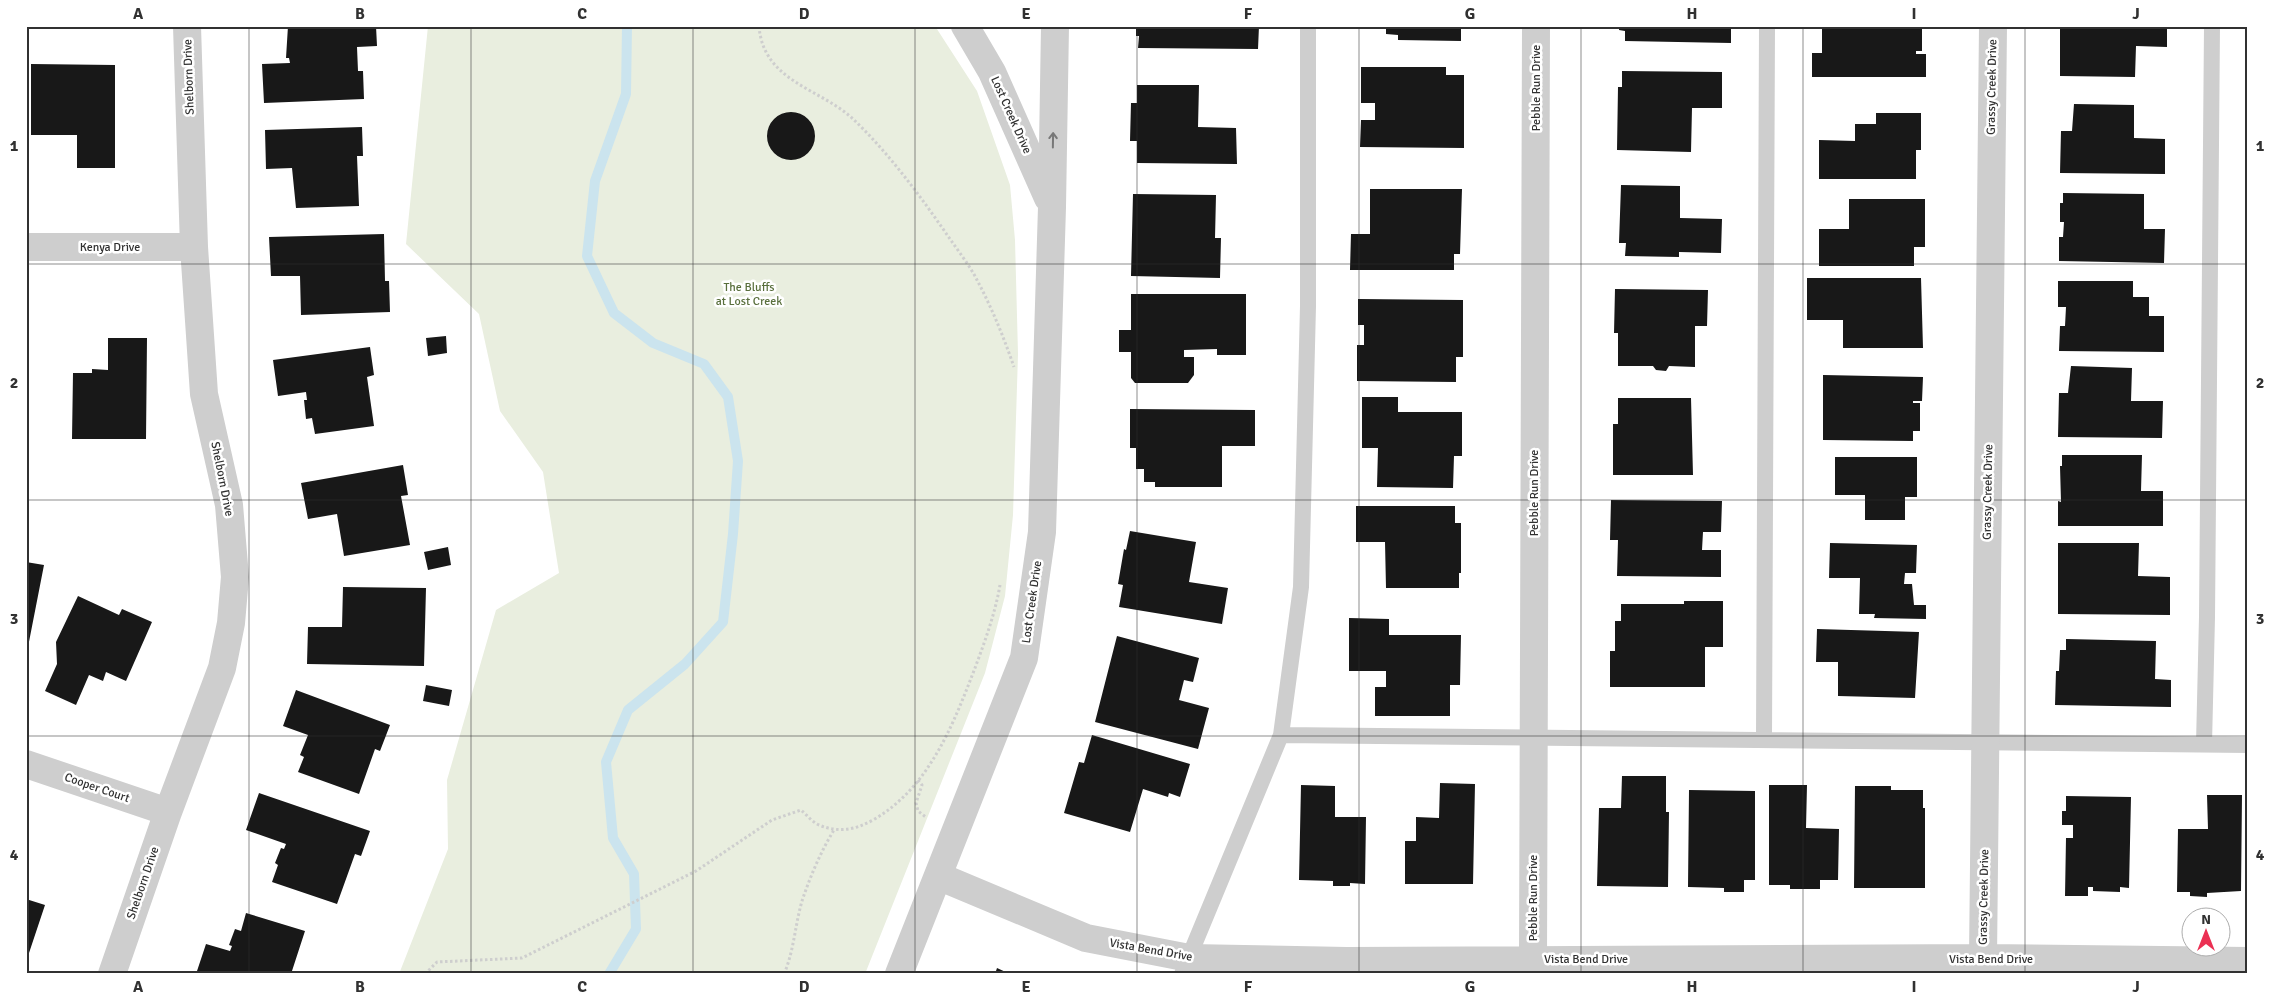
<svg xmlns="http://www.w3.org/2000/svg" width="2274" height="1000" font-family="Signika,sans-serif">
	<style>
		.green { fill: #e9eedf }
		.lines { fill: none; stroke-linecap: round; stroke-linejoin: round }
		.stream { stroke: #cbe4ee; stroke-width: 10 }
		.building { fill: #181818 }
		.path { stroke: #cecece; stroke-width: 3; stroke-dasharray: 2.5 2.5; stroke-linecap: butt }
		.lane { stroke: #cecece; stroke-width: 16 }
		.street { stroke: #cecece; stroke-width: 28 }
		.oneway { stroke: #787878 }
		.grid { fill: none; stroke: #313131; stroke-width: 1; stroke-opacity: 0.55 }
		.labels { text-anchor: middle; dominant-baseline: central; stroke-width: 5; stroke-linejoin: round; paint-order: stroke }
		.street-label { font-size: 12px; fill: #313131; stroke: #fff }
		.park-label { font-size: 12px; fill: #596f3c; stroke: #fff }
		.neatline { fill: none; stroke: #313131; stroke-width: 2 }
		.grid-label { font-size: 16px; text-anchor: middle; font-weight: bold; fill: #313131 }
	</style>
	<rect width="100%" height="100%" fill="#fff"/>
	<!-- green -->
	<path class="green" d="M428,26H935L977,91L1010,185L1015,240L1018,354L1013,515L1005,596L985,673L865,974H399L448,849L447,780L496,610L559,573L543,472L500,411L479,314L406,244Z"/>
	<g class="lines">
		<!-- stream -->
		<path class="stream" d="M609,974L636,929L634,874L613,838L606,762L628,710L685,664L723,622L733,534L738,461L728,397L704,364L653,343L614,313L587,256L595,181L626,94L627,26"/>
	</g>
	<!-- building -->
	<path class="building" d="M288,26H376L377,46L357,47L358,71H363L364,99L264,103L262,64L290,63L289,58H286Z
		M1136,26H1259L1258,49L1138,48L1139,36H1136Z
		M1386,26H1461V41L1398,40V35L1386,34Z
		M1619,26H1731V43L1625,41V31L1619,30Z
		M1822,26H1922V51H1916V54H1926V77H1812V53H1822Z
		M2071,26H2167V47L2136,46L2135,77L2060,76V29H2071Z
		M31,64L115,65V168H77V135H31Z
		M1361,67H1446V75H1464V148L1360,147L1361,120H1375V103H1361Z
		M1622,71L1722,72V108H1692L1691,152L1617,150L1618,87H1622Z
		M1137,85H1199L1198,127L1236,128L1237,164L1137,163V141H1130L1131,103H1137Z
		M2074,104L2134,105V138L2165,139V174L2060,173L2061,131H2072Z
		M767 136a24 24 0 1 1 48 0a24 24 0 1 1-48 0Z
		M1876,113H1921V150H1916V179H1819V140L1855,141V124H1876Z
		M362,127L363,156H357L359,206L296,208L292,168L266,169L265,130Z
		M1621,185L1680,186V218L1722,219L1721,253L1679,252V257L1625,256L1626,243H1619Z
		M1370,189H1462L1460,254H1454V270H1350L1351,234H1370Z
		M2063,193L2144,194V229H2165L2164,263L2059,261V237H2063L2064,222H2060V203H2063Z
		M1133,194L1216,195L1215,238H1221L1220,278L1131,276Z
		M1849,199H1925V247H1914V266H1819V229H1849Z
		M384,234L385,281H389L390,312L301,315L300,276H271L269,237Z
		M1807,278H1921L1923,348H1843V320H1807Z
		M2058,281H2133V297H2149V316H2164V352L2059,351L2060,326H2065L2066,307H2058Z
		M1615,289L1708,290L1707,326H1695V367L1669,366L1666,371L1656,370L1653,366H1618V333H1614Z
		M1131,294H1246V355H1217V349L1184,350V357H1194V375L1188,383H1135L1131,378V352H1119V330H1131Z
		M1358,299L1463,300V357H1456V382L1357,381V345H1364V325H1358Z
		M446,336L447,353L428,356L426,338Z
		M108,338H147L146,439H72L73,373H92V369L108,370Z
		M370,347L374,375L367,377L374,426L315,434L312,418L306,419L304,400H307L306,392L278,396L273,360Z
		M2071,366L2132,368L2131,401H2163L2162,438L2058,437L2059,393H2068Z
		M1823,375L1923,377L1922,401H1913V403H1920V431H1913V441L1823,440Z
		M1362,397H1398V412H1462V456H1454L1453,488L1377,487L1378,448H1362Z
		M1618,398H1691L1693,475H1613V424H1618Z
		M1130,409L1255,410V446H1222V487H1155V482H1144V469H1136V448H1130Z
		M2062,455H2142L2141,491H2163V526H2058V501L2061,502L2060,466H2062Z
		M1835,457H1917V497H1905V520H1865V495H1835Z
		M403,465L408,495L401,496L410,545L344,556L337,514L308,519L301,483Z
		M1611,500L1722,501L1721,532H1703L1702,550H1721V577L1617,576L1618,540H1610Z
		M1356,506H1455V523H1461V573H1459V588H1386L1385,542H1356Z
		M1130,531L1196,542L1189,582L1228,588L1222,624L1119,607L1123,585L1118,584L1124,549L1126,550Z
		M1830,543L1917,545L1916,573H1905L1904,584H1912L1914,605H1926V619L1874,618L1875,614H1859L1860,578H1829Z
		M2058,543H2139L2138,576L2170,577V615L2058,614Z
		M448,547L451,565L428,570L424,552Z
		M26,562L44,565L27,652H26Z
		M343,587L426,588L424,666L307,664L308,627H342Z
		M78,596L119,615L122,609L152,622L126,681L106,672L103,681L89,675L76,705L45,691L57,664L56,642Z
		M1684,601H1723V647H1705V687H1610V651H1615V621H1621V604H1684Z
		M1349,618L1389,619V635H1461L1460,685H1450V716H1375V687H1386V671H1349Z
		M1817,629L1919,632L1915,698L1838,696V662H1816Z
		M1117,636L1199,658L1193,682L1184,680L1179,700L1209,708L1198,749L1095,722Z
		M2066,639L2156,641L2155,679L2171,680V707L2055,705L2056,671H2059L2060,650H2066Z
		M426,685L452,690L449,706L423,701Z
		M296,690L390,725L380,751L375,749L359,794L298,772L304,757L300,755L308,735L283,726Z
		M1092,735L1190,764L1180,797L1169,793L1168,797L1143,789L1130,832L1064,813L1079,762L1084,763Z
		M1622,776H1666V812H1669L1668,887L1597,886L1599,808H1621Z
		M1440,783L1475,784L1473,884H1405V841H1416V817L1439,818Z
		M1301,785L1335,786V817H1366L1365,884L1350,883V886H1333V881L1299,880Z
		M1769,785H1807L1806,828L1839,829L1838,880H1820V889H1790V885H1769Z
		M1855,786H1891V790H1923V808H1925V888H1854Z
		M1689,790L1755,791V880H1744V892H1724V888L1688,887Z
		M259,793L370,831L361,856L355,854L337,904L272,882L278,865L275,863L281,848L284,849L286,844L246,830Z
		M2207,795H2242L2241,891L2207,893V897L2190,896V892H2177L2178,829H2208Z
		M2066,796L2131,797L2129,888L2120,887V892L2093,891V887H2088V896H2065L2066,838H2073V825H2062V811H2066Z
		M26,899L45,905L27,959H26Z
		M246,913L305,931L291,974H196L206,944L230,951L232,946L229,945L235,929L241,931Z
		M997,968L1010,974H995Z"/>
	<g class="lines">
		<!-- path -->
		<path class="path" d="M759,26C763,81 819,88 852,118C889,153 921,197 950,239C959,252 970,266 977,280C992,308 1004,338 1014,367
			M918,780L922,785L916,803L918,811L927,818
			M425,974L437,962L522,958L696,871L772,820L801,810C807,815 812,822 819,825C838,833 855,830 873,820C929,788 953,725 975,668C985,641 995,614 1000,585
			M784,974C794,951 795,925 802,901C810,877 821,851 834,830"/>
		<!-- lane -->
		<path class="lane" d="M1281,735L2248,745
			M1764,740L1767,26
			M2204,744L2207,617L2212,26
			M1182,974L1281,735L1301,587L1308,306V26"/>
		<!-- street -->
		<path class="street" d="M965,26L992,72L1048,198
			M26,247H194
			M26,764L168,812
			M938,876L1086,938L1189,958L1347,961L1983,958L2248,961
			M1983,958L1993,26
			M1533,960L1536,26
			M112,974L168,812L222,668L231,623L235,577L229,505L204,394L194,247L187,26
			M899,974L1024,658L1042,532L1052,207L1055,26"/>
	</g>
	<!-- one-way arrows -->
	<defs><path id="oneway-shaft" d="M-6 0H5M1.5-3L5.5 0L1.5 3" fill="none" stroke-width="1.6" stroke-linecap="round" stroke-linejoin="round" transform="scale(1.25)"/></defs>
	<use class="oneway" href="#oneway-shaft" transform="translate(1053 140) rotate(-89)"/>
	<!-- grid -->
	<path class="grid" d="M249,26V974M471,26V974M693,26V974M915,26V974M1137,26V974M1359,26V974M1581,26V974M1803,26V974M2025,26V974M26,264H2248M26,500H2248M26,736H2248"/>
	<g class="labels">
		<!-- street labels -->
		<g class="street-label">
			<text transform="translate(189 77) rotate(-92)">Shelborn Drive</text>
			<text transform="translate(1992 87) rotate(-89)">Grassy Creek Drive</text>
			<text transform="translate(1536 88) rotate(-90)">Pebble Run Drive</text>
			<text transform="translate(1011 115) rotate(66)">Lost Creek Drive</text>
			<text x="110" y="247">Kenya Drive</text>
			<text transform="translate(222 479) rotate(79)">Shelborn Drive</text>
			<text transform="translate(1988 492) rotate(-89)">Grassy Creek Drive</text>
			<text transform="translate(1534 493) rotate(-90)">Pebble Run Drive</text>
			<text transform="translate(1032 602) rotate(-82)">Lost Creek Drive</text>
			<text transform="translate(97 788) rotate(19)">Cooper Court</text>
			<text transform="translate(143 883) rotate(-71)">Shelborn Drive</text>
			<text transform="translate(1984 897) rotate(-89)">Grassy Creek Drive</text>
			<text transform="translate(1533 898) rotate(-90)">Pebble Run Drive</text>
			<text transform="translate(1151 950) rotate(10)">Vista Bend Drive</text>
			<text x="1586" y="959">Vista Bend Drive</text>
			<text x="1991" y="959">Vista Bend Drive</text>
		</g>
		<!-- park labels -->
		<g class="park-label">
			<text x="749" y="287">The Bluffs<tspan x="749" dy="14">at Lost Creek</tspan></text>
		</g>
	</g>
	<!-- border -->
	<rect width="2274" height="1000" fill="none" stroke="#ffffff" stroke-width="55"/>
	<!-- north arrow -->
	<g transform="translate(2206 932)"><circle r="24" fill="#ffffff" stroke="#adadad"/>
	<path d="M0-4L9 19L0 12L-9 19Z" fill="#eb3053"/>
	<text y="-8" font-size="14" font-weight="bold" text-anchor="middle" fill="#313131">N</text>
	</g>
	<rect x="28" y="28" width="2218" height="944" class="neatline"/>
	<g class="grid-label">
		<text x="138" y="19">A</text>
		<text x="360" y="19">B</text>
		<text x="582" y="19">C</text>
		<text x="804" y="19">D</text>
		<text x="1026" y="19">E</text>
		<text x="1248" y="19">F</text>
		<text x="1470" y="19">G</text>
		<text x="1692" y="19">H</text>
		<text x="1914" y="19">I</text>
		<text x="2136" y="19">J</text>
		<text x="14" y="151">1</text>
		<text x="2260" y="151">1</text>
		<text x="14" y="388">2</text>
		<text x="2260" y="388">2</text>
		<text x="14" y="624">3</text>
		<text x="2260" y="624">3</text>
		<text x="14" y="860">4</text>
		<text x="2260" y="860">4</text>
		<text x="138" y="992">A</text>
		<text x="360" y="992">B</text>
		<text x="582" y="992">C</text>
		<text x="804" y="992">D</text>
		<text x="1026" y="992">E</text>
		<text x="1248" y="992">F</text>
		<text x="1470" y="992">G</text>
		<text x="1692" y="992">H</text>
		<text x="1914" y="992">I</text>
		<text x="2136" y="992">J</text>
	</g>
</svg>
